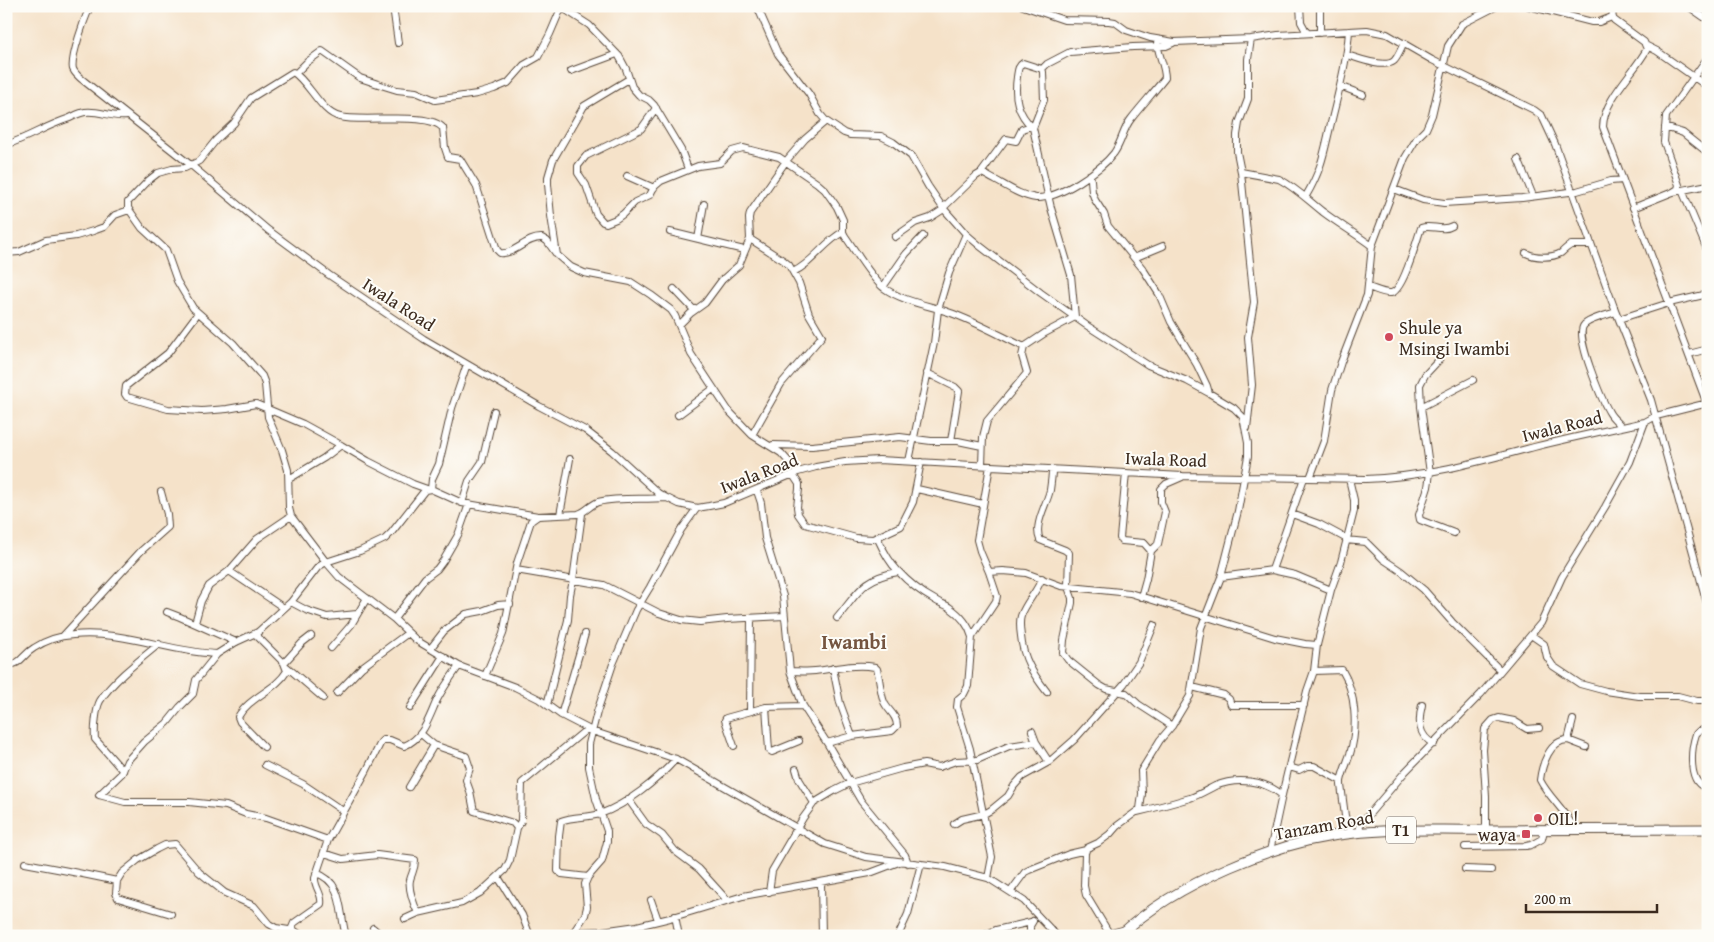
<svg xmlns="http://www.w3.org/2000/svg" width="1714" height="942" font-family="'Gentium Book Plus',serif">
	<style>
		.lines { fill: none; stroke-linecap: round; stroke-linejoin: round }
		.minor-casing { stroke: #574638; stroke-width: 8 }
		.highway-casing { stroke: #574638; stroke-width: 11 }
		.minor { stroke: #fff; stroke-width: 6 }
		.highway { stroke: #fff; stroke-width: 9 }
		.poi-dot { fill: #d1495b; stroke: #fdfcf7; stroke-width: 2 }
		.labels { text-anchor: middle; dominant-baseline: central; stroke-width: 4; stroke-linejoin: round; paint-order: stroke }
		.shield { fill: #fdfcf7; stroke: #75695f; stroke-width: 1 }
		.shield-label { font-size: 16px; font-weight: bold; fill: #3b2a1e }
		.street-label { font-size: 18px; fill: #3b2a1e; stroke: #fdfcf7 }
		.poi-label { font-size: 18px; fill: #3b2a1e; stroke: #fdfcf7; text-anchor: start }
		.quarter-label { font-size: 20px; font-weight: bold; fill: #755540; stroke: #fdfcf7 }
	</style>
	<rect width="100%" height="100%" fill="#fdfcf7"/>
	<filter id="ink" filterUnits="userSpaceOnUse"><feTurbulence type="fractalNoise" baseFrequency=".02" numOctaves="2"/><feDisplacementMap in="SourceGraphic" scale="10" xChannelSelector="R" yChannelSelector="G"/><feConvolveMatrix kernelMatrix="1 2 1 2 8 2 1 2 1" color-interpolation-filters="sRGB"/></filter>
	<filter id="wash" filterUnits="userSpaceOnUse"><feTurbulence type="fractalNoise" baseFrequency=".0096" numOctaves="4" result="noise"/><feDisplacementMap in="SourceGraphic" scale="20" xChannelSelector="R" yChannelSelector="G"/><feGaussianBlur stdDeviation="1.12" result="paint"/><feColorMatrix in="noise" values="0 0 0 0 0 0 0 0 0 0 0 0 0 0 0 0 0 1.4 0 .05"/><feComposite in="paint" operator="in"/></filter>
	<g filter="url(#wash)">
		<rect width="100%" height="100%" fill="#f5e2c9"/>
	</g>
	<g filter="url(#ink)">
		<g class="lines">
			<defs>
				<path id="minor" d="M90,6C85,18 70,58 73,69C75,74 80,78 84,81L192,166L268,230L329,275L424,339L539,406L585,430L612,451L658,493L667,498L679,504L697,508L709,506L724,503L798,472L816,467L845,462L879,460L1183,476L1366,479C1424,477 1478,462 1534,447C1570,438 1608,430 1645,422L1656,416L1708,403
					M393,6L398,43
					M757,6L778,54L809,94L820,114L826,121L844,133L850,135L881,136L893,142L911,156L928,186L943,208L966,234L980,246L1041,293L1086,325L1148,365L1187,381L1209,393L1234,408L1243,417L1248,443V456L1238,511L1221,577L1201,628L1190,696L1172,726L1160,740L1141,771L1142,794L1140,809L1117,826L1110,834L1098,843L1087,848L1085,853L1084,886L1086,895L1109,933
					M1023,6L1064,20L1109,21L1115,22L1126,30L1150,38L1174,42L1251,39L1278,35L1367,30L1387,34L1432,60L1534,110L1542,116L1555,144L1614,307L1651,400L1708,607
					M1300,6L1301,22L1307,33
					M1320,6V33
					M1529,6L1592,22H1599L1612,17
					M1615,6C1613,12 1611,15 1614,20L1644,42L1647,49C1634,73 1603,100 1603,127L1707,404
					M1688,6L1708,20
					M561,7L589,25L619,56L626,69L632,87L639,95L649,100L654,105L681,150L688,169
					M1647,46L1657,51L1708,87
					M1347,55C1357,58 1384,69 1394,61C1398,57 1401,49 1404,43
					M1042,69L1047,64L1070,52L1133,47L1166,46L1173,43
					M571,71L617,54
					M296,73L307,62L322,51L360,78L384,86L397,90L416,92L435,100L477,94L494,89L508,83L524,65L538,57L550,34L562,6
					M1340,86L1363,95
					M656,108L641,129L586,156L578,166V173L586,185L596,214L603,222L606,223L616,219L623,214L635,202L650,195L654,187L661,181L698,166L720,163L732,151L743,148L779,157L817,183L825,190L837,207L843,220V232L845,236C855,250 870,277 884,288C902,301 927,305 948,312C975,321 999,335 1024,347
					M1665,127L1683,133L1708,153
					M6,145C27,138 46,126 67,119C73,117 78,113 85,112C99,110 112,118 127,116
					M1518,159L1533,196
					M1241,172L1279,179C1296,188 1309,201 1323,212C1339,224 1356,234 1372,246
					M981,173L1006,139L1016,141L1022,129L1031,126
					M1089,175L1091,180L1092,192L1095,200L1104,214L1108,226L1143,269L1159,294L1171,322L1197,365L1207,386L1209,393
					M627,176L654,188
					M1394,189L1423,200L1444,203L1522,198L1577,191L1611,181L1623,180
					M1682,190L1708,252
					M1673,192L1678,189L1679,185L1664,142L1666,116L1708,57
					M1306,196C1323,167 1324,151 1332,119C1339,90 1347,61 1349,31
					M943,208L976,176L981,173C986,174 990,178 995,180C1008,187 1021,196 1036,198C1059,199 1101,170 1114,153C1122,142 1123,129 1131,119C1142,105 1154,92 1165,78C1165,65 1157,53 1157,40
					M1633,208L1673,192L1708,185
					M670,232L744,250
					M895,237L915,223L930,218L944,209
					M698,239L704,204
					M750,239L783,260L789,265L799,283L809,314L822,336L781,384L752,435
					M6,253L19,252L46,240L76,236L93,231L104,227L115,215L129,210
					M1526,253C1535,258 1552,258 1561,253C1564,250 1567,247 1571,245H1591
					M557,255L551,216L548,184V177L553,160L584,106L629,79
					M1134,258L1163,246
					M793,272C813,263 824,242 843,232
					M883,287L906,254L923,236
					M1368,287C1375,289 1384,294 1391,293C1403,292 1417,239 1421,228C1431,224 1442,232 1452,226
					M674,289L694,310
					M1616,312C1608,315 1589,319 1584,325C1574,335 1602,400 1609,412C1612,418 1618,422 1622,427
					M198,313L168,353L126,386L125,394L127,397L168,409L202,411L227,409L256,404L303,424L341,445
					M1619,319L1669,303L1708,294
					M679,325L691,313L705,303L722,280L739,265L750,239L749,218L750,213L786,161L805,139L826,121
					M1689,354L1708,349
					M1439,360L1425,375L1420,385L1421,407L1430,473L1428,487L1419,515L1420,520L1454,533
					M927,373L955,387L959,391L951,441
					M1421,407L1473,380
					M678,415L713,389
					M1247,428L1252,385L1248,337L1254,302L1241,172L1237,152V135L1239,123L1248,99V59L1251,39
					M773,445L812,446L900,437L931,441H958L982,446
					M909,461L934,343L938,310L949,273L966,234
					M982,465L983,437L987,421L1027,373L1022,356L1024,347L1045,333L1075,317L1071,275L1051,208L1033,128L1044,100L1043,72L1042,69L1023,63C1018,66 1018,70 1017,77C1014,97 1017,113 1033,128
					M1052,470C1052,476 1051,483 1050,490C1047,504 1033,525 1040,540L1065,550L1069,553L1068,587L1072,598V603L1064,640L1063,653L1068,660L1099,685L1106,689L1126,693L1138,704L1172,726
					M798,472L781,453L752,435L728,410L691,354L675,316L671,310L651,295L631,282L584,273L571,267L557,255L547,241L542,238C526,237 515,255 500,253L497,250L476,185L460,159L448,157L445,148L443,128C429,111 364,123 340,117C321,113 309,82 293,72L251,98L234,123L216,140L199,161L185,168L172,169L158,173L149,180L128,202V208L142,228L166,250L177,281L193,308L233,343L262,376L265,384L268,417L282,450L288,470L289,508L291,516L326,562L339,577L394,619L416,640L459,666L515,687L539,699L561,715L592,731L676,759L825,844L866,857L945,867L988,878L1024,901L1057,936
					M1126,473L1120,538L1122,541L1144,543L1151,551
					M793,475L799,484V489L797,507L798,514L805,524L856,538L873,539L901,526L913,502L921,462
					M1310,478L1324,441L1332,390L1341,362L1367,295L1372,246L1405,158L1417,138L1426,129L1432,115L1448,46L1462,24L1497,6
					M289,479L324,458L341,445L368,461L413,484L427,489
					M431,489L432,479L439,464L452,408L467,364
					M917,489L983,504
					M757,491L761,503L765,538L783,596L790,671L803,706L827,743L861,801L905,855L908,863
					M462,503L469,481L482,462L494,411
					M1292,514L1319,524L1347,539
					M560,515L570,459
					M878,539C883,550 889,562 898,571C908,582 922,593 935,600C939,603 944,604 949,607C959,614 969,625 972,637
					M1346,540L1366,542L1383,559L1401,571L1424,590L1452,622L1500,670
					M516,570L604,585L659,613L681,620L700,622L727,619L784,616
					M1272,570L1304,478
					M229,571L284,608
					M989,572L1003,571L1026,573L1061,586L1130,593L1275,638L1305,644L1317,645
					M1221,577L1272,570L1295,575L1331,590
					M1042,578C1037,592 1026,602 1021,616C1019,622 1020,629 1021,636C1023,659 1033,674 1047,692
					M1141,597L1146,579L1151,551L1158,544L1165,512L1161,502V489L1166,484L1182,477
					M291,602L306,610L327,617L357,614
					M167,612L180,617L236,642
					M837,618C859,592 862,578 898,572
					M394,619L425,578L437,569L443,561L458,535L469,504
					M195,623L201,601L209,586L229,571L257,539L291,516
					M255,634L284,663L287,671C276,690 249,697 238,717L240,722L264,747
					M1531,635L1544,644L1547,657L1553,666L1580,684L1606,691L1639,696H1678L1697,701H1708
					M63,636L141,551L168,527L167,514L161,492
					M331,648L351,625L367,598
					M430,649L444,631L466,614L482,611L498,605L510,604
					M284,663L302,643L311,636
					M6,665C22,665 22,655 34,648C46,640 59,636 73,635C123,630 169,652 217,654
					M287,667L323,698
					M833,668L840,703L852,736
					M790,671C798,671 806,672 815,671C835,669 855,663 875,667L877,669C880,680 880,691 884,702C888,711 897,715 897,726L892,731L852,736L827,743
					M1314,671L1342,670C1356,693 1358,728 1350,754C1347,763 1343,772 1341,781V785L1345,816L1352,833
					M485,676L503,634L517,563L531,521L538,516L578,514C586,512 590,505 598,502C620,497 643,500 666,498
					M1192,687L1224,695L1229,699L1231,705H1304
					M337,693L362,667L408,633
					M547,705L568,620L570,595L573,580L582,514
					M1422,705C1418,721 1418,736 1434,744
					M766,707L769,750L772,752L799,741
					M410,708L443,656
					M750,711L751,618
					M561,715L585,634
					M1573,720L1568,740C1550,740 1542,764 1540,780C1549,798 1566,810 1574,829
					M1708,729L1699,731L1696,734C1691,749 1687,785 1708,788
					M1032,731L1036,742L1049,762
					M1568,740L1586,747
					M734,746L725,720L726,718L766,707L803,706
					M265,765L303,784L343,811
					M1289,767L1299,770L1307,766H1314L1341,781
					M796,769L799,779L814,803
					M123,771L95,739C94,730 96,708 100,701C111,682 142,658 159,644
					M409,787L434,745
					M99,795L122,773L127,761L144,742L167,723L180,707L193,694L196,680L217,654L236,642L258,632L291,602L318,567L326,562L360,551L385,539L392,532L425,490L431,489L462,503L538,516
					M99,795L125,802H189L226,806L246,814L266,818L328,840
					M628,799L646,824L662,835L675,851L699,869L727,900
					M1137,812C1155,808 1173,803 1190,798C1199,795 1207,790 1215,786C1237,777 1264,780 1282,795
					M954,824L962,819L984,814L991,810L1008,796L1014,786L1022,777L1049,762L1074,740L1124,684L1139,662L1154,625
					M517,828L521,821L522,783L587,729
					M1486,830V796L1483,750L1485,729L1493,720L1499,718L1514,721L1527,729L1539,728
					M1357,832L1360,830V825L1405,772L1481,694L1541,623L1562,577L1605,507L1630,462L1645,422
					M1465,847L1526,846L1531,845L1542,839L1544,830
					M1270,851L1282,795L1307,691L1314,671L1317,645L1331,590L1341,562L1354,511V500L1349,479
					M324,853L343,859L377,855L415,860C415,870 412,872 410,880C408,889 414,905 418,913
					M25,863L68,871L117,881
					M1465,869L1491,870
					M316,873C344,882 339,912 346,936
					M498,877L522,915L530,936
					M588,877L562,874L558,871L559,836L561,821C573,816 587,818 600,814C628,804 656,781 676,759
					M988,878L992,857L970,749L957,707L958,699L964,694L968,686L972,637L996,601L997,596L989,572L980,551L977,540L990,466
					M821,883L822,936
					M1011,891L1025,872L1029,870L1069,854L1086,850
					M769,892L772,871L803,818L814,803L834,791L850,783L903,768L924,764L939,767L956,761L977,760L1009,746L1036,742
					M651,900L658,920
					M171,914L118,898L116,893L117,881L122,873L138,860L157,849L165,845L175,844L199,872L225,893L254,906L269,924L276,928L295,931L302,936
					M675,916L679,936
					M405,919L418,913L462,903L480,893L505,870L510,860L517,828L513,823L474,811L470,791L466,780L470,768L466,756L434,745L421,734
					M373,928L382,936
					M291,930L294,923L321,904C323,894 314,887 315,878L328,840L367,770L381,742L383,740H390L404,746C424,738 429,717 437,700C443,688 451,677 459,666
					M573,933L585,915L587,907L585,884L588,877L602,861L607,842V831L596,799L589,767V744L597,712L613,664L636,610L650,587L681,530L697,508
					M565,936L578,932L602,931L637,926L670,918L743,896L870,873L899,862
					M898,936L908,914L921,864
					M983,936L996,930L1031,922
					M1030,936V926L1033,921
					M1100,936L1126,929"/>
				<path id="highway" d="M1119,936C1176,883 1278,840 1355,833C1399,828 1444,831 1488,830C1561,829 1634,829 1708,829"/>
			</defs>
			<!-- minor casing -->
			<use href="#minor" class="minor-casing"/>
			<!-- highway casing -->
			<use href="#highway" class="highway-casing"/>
			<!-- minor -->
			<use href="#minor" class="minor"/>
			<!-- highway -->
			<use href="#highway" class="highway"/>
		</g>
	</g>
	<!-- markers -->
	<g class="poi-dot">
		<circle cx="1389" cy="337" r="5"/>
		<circle cx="1538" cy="818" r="5"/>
		<rect x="1521" y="829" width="10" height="10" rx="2.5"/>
	</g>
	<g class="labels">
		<!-- shield labels -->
		<rect class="shield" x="1386" y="816.5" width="30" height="27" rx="4"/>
		<g class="shield-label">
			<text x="1401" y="830">T1</text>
		</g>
		<!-- street labels -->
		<g class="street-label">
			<text transform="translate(399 304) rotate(33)">Iwala Road</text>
			<text transform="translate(1562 426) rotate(-14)">Iwala Road</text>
			<text transform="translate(1166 459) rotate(2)">Iwala Road</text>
			<text transform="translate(759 473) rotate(-21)">Iwala Road</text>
			<text transform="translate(1324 825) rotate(-10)">Tanzam Road</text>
		</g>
		<!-- poi labels -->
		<g class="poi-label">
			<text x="1399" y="327">Shule ya<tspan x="1399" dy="21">Msingi Iwambi</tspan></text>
			<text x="1548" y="818">OIL!</text>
			<text x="1516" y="834" text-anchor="end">waya</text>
		</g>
		<!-- quarter labels -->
		<g class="quarter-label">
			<text x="854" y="641">Iwambi</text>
		</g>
	</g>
	<!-- margin -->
	<rect width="1714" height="942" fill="none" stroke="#fdfcf7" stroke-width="25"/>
	<!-- scale -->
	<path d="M1526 904v8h131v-8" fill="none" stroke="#3b2a1e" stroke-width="2.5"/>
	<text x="1534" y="904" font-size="15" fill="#3b2a1e" stroke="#fdfcf7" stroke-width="4" paint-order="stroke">200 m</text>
</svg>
